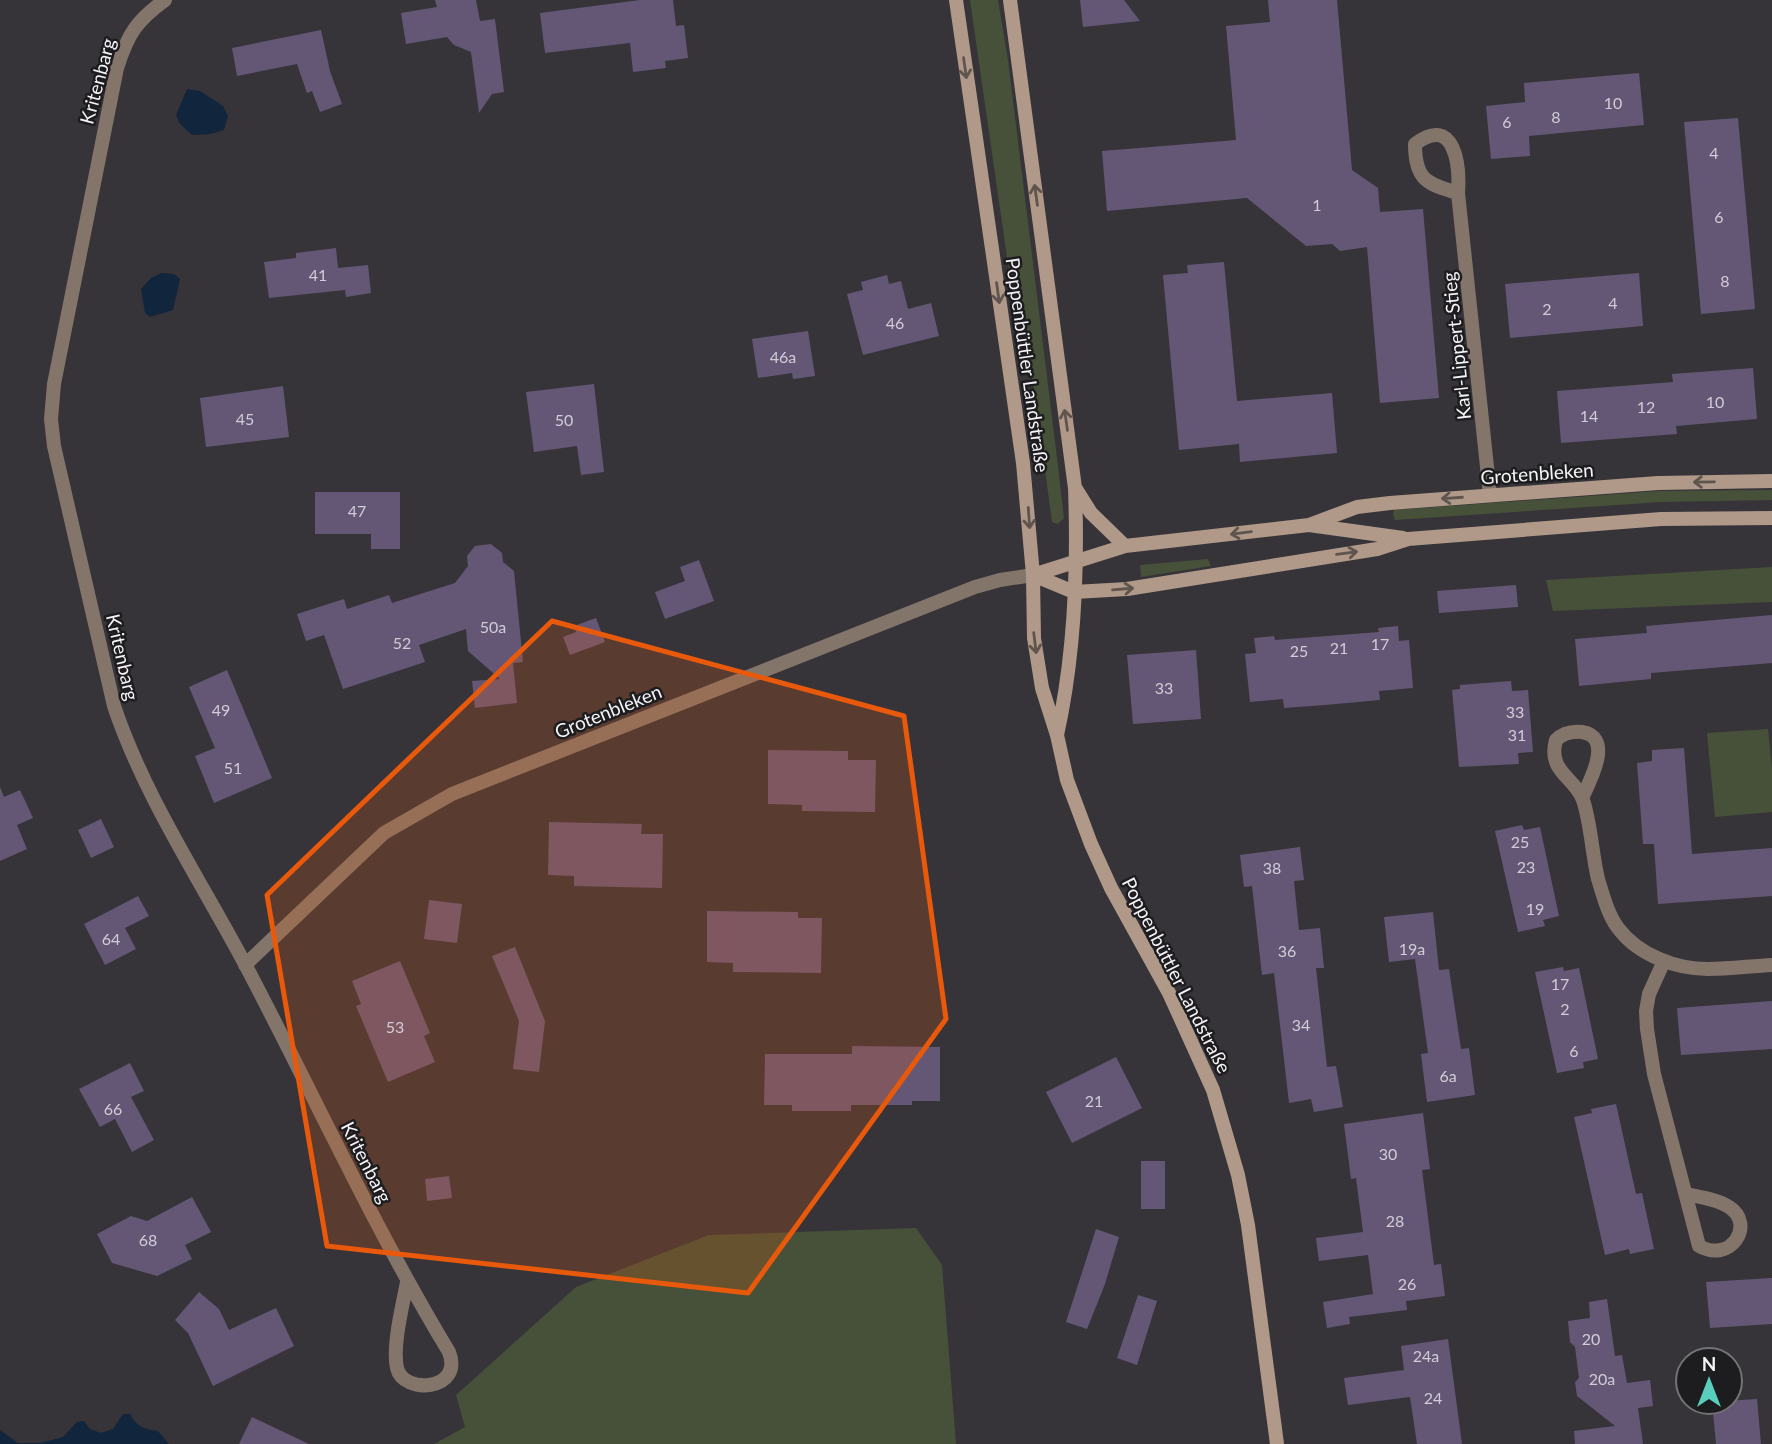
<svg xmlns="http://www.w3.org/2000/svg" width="1772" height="1444" font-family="Lato,sans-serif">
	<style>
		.green { fill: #475139 }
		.water { fill: #11253d }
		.building { fill: #645776 }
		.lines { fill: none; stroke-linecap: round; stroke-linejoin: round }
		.street { stroke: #84756b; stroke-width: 14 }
		.secondary { stroke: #b09989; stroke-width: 14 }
		.oneway { stroke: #5f544e }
		.marked { fill: #e8590c; fill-opacity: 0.2; stroke: #e8590c; stroke-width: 5; stroke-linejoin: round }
		.labels { text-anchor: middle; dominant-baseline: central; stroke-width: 5; stroke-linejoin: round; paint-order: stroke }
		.number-label { font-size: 16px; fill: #d1ccd7 }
		.street-label { font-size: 19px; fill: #f5f3f7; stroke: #1d1c1e }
	</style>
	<rect width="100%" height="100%" fill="#363439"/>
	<!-- green -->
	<path class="green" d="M970,0H998L1008,60L1057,458L1064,518L1058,524L1052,522L1034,388L1012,292Z
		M1772,490V500L1661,502L1395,520L1393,515L1394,510L1659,491Z
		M1208,559L1211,566L1141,577L1140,565Z
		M1772,567V602L1553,611L1546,580Z
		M1768,729L1772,769V812L1715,817L1707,733Z
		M916,1228L942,1265L956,1444H434L465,1427L456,1395L576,1287L709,1235Z"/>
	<!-- water -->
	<path class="water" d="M187,89L200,91L223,106L228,116L224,130L211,134L192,135L180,124L176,115Z
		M161,273L174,274L180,279L173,310L150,317L145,313L141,289L151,278Z
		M123,1414H130C137,1427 144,1429 158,1431L169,1444H0V1430L18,1443H40L63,1437L77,1422L84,1421L90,1429L101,1433L113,1429Z"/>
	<!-- building -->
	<path class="building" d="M435,0H476L480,21L495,19L504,92L492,94L479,113L471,52L454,45L447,37L406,44L401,13L437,7Z
		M640,0H673L676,26L684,25L688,58L665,61L666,68L633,72L630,43L545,53L540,13Z
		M1080,0H1124L1140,21L1083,27Z
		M1268,0H1337L1352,170L1378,188L1380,212L1423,209L1439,398L1380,403L1367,247L1340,251L1332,244L1306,246L1247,198L1107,211L1102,151L1236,140L1226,26L1270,22Z
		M321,30L330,71L342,104L320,112L312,91L307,93L297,64L237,76L232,48Z
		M1639,73L1644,125L1529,136L1530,156L1491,159L1486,106L1525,102L1524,83Z
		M1738,118L1755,309L1701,314L1684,122Z
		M336,248L338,268L368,265L371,293L346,297L345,290L269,298L264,262L296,258V253Z
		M1224,262L1237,401L1332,393L1337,453L1240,462L1239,444L1179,450L1163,275L1188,273L1187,265Z
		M1639,273L1643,326L1510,338L1505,284Z
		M887,275L889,284L901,281L908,309L931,303L939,336L863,355L847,294L863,290L861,282Z
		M808,331L815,376L793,379L792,373L758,378L752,339Z
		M1753,368L1757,419L1676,426L1677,434L1561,443L1557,391L1673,382L1672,374Z
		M594,384L604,472L581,475L577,446L534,452L526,392Z
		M283,386L289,437L206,447L200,398Z
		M315,492H400V549H371V534H315Z
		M491,544L502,553L503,562L514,571L523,662L513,663L517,703L475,708L472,681L500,679L468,651L466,629L419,645L425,662L343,689L324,635L306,641L297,614L344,599L347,609L389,595L392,603L455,583L468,566L467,556L475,546Z
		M699,560L714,601L665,619L655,592L685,581L680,567Z
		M1516,585L1518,607L1439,613L1437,591Z
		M1772,615V663L1651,673V679L1579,686L1575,639L1647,633L1646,626Z
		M596,618L605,642L570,655L563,637L576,632L574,626Z
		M1398,626L1399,641L1409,640L1413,688L1379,691L1380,700L1325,705L1284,708L1283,699L1250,702L1245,654L1256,653L1254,638L1274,636L1275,640L1379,632L1378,628Z
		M1196,650L1201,719L1133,724L1127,655Z
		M227,670L272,778L214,803L195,756L215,748L189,687Z
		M1511,681L1512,691L1528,690L1533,752L1518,753L1519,764L1459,767L1452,690L1460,689V685Z
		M1684,748L1692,854L1772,848V896L1658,904L1654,844H1643L1637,763L1652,761V750Z
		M768,750L848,751V760H876L875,812L802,811V805L768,804Z
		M0,787L4,797L20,790L33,818L17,825L27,849L0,861Z
		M101,819L114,847L91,858L78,830Z
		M549,822L642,824L641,834H663L662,888L574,886V876L548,875Z
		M1522,825L1524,830L1540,827L1559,916L1543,920L1545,926L1518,932L1495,831Z
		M1300,847L1304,880L1294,881L1299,930L1320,928L1324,968H1316L1327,1067L1336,1066L1343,1107L1314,1112L1311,1099L1289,1103L1274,973L1262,975L1252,886L1244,887L1240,855Z
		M138,896L149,916L125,928L136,949L105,965L84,924Z
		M429,900L462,904L457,943L424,939Z
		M707,911L798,912V918H822L821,973L733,972V963L707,962Z
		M1433,912L1439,970L1449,969L1461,1049L1469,1048L1475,1095L1427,1102L1421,1054L1428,1053L1415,959L1389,962L1384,917Z
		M515,947L545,1021L539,1072L513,1069L519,1021L492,956Z
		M400,961L430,1033L424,1036L435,1062L388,1082L356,1006L361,1004L352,981Z
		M1563,967L1564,971L1579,968L1598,1059L1583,1062L1584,1068L1557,1073L1535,972Z
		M1772,1001V1049L1681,1055L1677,1008Z
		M852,1046L940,1047V1101H912V1105H851V1111H792V1105H764L765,1054H852Z
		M1116,1057L1142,1108L1072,1143L1046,1092Z
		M130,1063L144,1091L131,1097L154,1140L132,1152L115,1119L100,1127L79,1089Z
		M1616,1104L1636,1194L1642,1193L1654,1249L1630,1254L1629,1249L1605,1255L1574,1117L1592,1113L1591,1109Z
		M1423,1113L1430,1169L1422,1170L1434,1265L1441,1264L1445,1296L1406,1301L1407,1310L1349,1317L1350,1324L1327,1328L1323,1302L1373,1294L1368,1255L1319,1261L1316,1238L1363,1232L1356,1178L1351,1179L1344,1124Z
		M1141,1161H1165V1209H1141Z
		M449,1176L452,1198L427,1201L425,1179Z
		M192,1197L211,1232L185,1245L192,1259L157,1276L112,1263L97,1234L131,1216L147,1221Z
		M1096,1229L1119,1237L1105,1284L1087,1329L1066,1322Z
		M1772,1278V1324L1710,1328L1706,1282Z
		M199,1292L219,1309L229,1330L276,1308L294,1346L213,1386L188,1333L175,1320Z
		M1138,1295L1157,1301L1137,1365L1117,1358Z
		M1607,1299L1615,1356L1622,1355L1627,1383L1650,1380L1653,1406L1638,1408L1643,1444H1575L1574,1431L1615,1426L1577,1396L1575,1382L1579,1378L1575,1347L1570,1342L1568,1321L1590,1318L1589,1302Z
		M1448,1339L1462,1444H1417L1410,1397L1348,1405L1344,1378L1404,1370L1401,1346Z
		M1757,1399L1761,1444H1716L1712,1402Z
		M252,1417L309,1444H239Z"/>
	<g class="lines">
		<!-- street -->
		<path class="street" d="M165,0C136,21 128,34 117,68L54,384L51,419L54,446L114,706C145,798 201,881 246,966C314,1095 374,1228 449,1352C464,1391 403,1395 397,1368C392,1346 403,1304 407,1282
			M1458,193C1426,184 1415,179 1415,144C1455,114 1460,166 1458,193L1490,495
			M1582,798C1590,781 1614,737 1582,732C1572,731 1563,733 1556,740C1547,772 1575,777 1583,800C1591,824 1592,854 1598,879C1603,895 1608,915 1618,928C1638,955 1676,969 1708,969C1729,969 1751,966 1772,965
			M1664,961L1649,994L1646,1011L1647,1029L1654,1074L1699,1246C1731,1264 1756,1224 1729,1207C1717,1199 1699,1197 1686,1194
			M245,965L384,833L452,794L975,587L1000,580L1033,575"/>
		<!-- secondary -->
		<path class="secondary" d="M956,0L1023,463L1033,575L1034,638L1042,688L1057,735L1067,780L1091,844L1111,888L1169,993L1213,1090L1238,1175L1248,1225L1277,1444
			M1010,0L1075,488C1078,570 1075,654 1057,735
			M1076,489L1091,513L1125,546
			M1309,525L1357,507L1390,503L1658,483L1772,481
			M1033,575L1074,592L1127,589L1377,549L1408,539L1661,519L1772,518
			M1033,575L1125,546L1309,525L1403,538"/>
	</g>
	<!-- one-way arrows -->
	<defs><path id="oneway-shaft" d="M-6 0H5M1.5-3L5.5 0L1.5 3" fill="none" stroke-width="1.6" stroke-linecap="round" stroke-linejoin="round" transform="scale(1.75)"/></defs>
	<g class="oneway">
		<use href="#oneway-shaft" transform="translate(965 68) rotate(82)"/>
		<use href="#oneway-shaft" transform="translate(1036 195) rotate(-98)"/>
		<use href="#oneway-shaft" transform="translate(998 293) rotate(82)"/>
		<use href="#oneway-shaft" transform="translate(1066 420) rotate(-98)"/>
		<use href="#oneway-shaft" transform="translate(1704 482) rotate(179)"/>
		<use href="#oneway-shaft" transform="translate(1452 498) rotate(176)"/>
		<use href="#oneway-shaft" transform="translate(1029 518) rotate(86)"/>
		<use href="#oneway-shaft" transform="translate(1241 533) rotate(173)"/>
		<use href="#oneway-shaft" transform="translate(1347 553) rotate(-8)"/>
		<use href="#oneway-shaft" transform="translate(1123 589) rotate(-5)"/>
		<use href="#oneway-shaft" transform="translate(1035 643) rotate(83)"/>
	</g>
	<!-- marked area -->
	<path class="marked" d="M552,621L904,716L946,1019L748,1293L327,1246L267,895Z"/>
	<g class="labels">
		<!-- number labels -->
		<g class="number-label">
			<text x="1613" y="102">10</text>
			<text x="1556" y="116">8</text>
			<text x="1507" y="121">6</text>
			<text x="1714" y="152">4</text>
			<text x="1317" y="204">1</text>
			<text x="1719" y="216">6</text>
			<text x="318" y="274">41</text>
			<text x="1725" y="280">8</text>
			<text x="1613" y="302">4</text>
			<text x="1547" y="308">2</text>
			<text x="895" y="322">46</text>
			<text x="783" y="356">46a</text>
			<text x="1715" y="401">10</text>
			<text x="1646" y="406">12</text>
			<text x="1589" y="415">14</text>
			<text x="245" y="418">45</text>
			<text x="564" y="419">50</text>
			<text x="357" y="510">47</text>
			<text x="493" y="626">50a</text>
			<text x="402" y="642">52</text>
			<text x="1380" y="643">17</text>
			<text x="1339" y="647">21</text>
			<text x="1299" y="650">25</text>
			<text x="1164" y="687">33</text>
			<text x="221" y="709">49</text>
			<text x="1515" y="711">33</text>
			<text x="1517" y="734">31</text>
			<text x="233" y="767">51</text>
			<text x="1520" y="841">25</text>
			<text x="1526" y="866">23</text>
			<text x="1272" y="867">38</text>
			<text x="1535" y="908">19</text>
			<text x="111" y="938">64</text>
			<text x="1412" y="948">19a</text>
			<text x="1287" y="950">36</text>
			<text x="1560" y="983">17</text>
			<text x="1565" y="1008">2</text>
			<text x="1301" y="1024">34</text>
			<text x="395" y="1026">53</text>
			<text x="1574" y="1050">6</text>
			<text x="1448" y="1075">6a</text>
			<text x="1094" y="1100">21</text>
			<text x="113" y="1108">66</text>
			<text x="1388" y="1153">30</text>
			<text x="1395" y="1220">28</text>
			<text x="148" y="1239">68</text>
			<text x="1407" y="1283">26</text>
			<text x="1591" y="1338">20</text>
			<text x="1426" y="1355">24a</text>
			<text x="1602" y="1378">20a</text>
			<text x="1433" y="1397">24</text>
		</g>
		<!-- street labels -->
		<g class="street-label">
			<text transform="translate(97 81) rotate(-75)">Kritenbarg</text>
			<text transform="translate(1456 346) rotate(-96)">Karl-Lippert-Stieg</text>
			<text transform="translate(1028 365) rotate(82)">Poppenbüttler Landstraße</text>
			<text transform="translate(1537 473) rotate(-4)">Grotenbleken</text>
			<text transform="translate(123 657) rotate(77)">Kritenbarg</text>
			<text transform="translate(608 711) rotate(-22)">Grotenbleken</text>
			<text transform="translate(1177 975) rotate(63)">Poppenbüttler Landstraße</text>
			<text transform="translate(367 1162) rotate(63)">Kritenbarg</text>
		</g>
	</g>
	<!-- north arrow -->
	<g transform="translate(1709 1381)"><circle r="33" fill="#1d1c1e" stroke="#737275" stroke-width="2"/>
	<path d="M0-5L12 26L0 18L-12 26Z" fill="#59cebe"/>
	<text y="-10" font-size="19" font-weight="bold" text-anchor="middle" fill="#f5f3f7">N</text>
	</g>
</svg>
